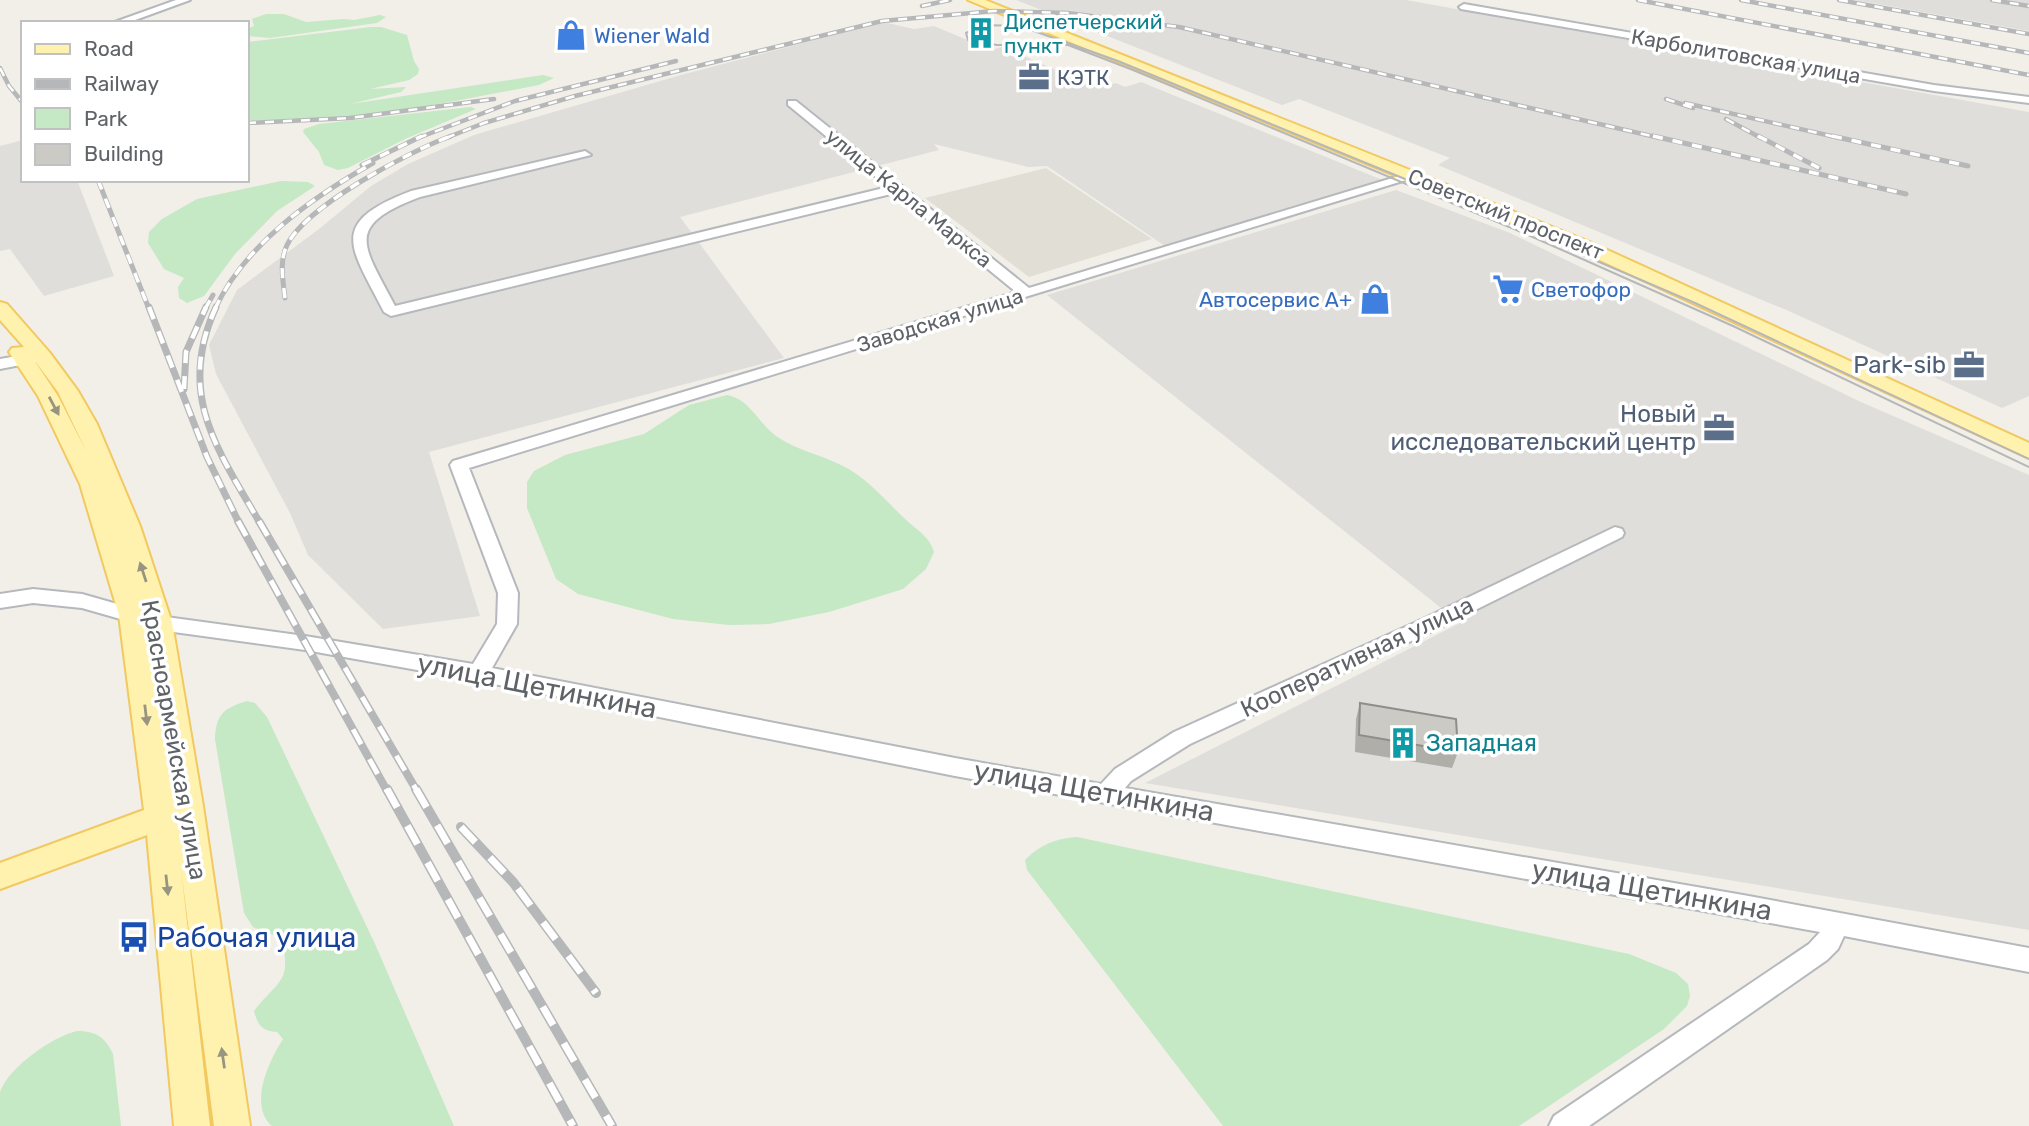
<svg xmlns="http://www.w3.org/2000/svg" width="2029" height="1126" font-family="Rubik,sans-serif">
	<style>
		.industrial { fill: #e0deda }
		.education { fill: #e1ded6 }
		.green { fill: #c5e8c5 }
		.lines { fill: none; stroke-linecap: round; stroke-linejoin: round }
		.minor-casing { stroke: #b5b8bc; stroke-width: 4 }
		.major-casing { stroke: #f2c960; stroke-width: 4 }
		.minor { fill: #fff; fill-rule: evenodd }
		.major { fill: #fff2af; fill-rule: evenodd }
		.tram { stroke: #b6b7b8; stroke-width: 2 }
		.rail-far4-casing { stroke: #b6b7b8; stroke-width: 4.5 }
		.rail-far3-casing { stroke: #b6b7b8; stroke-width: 5 }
		.rail-far2-casing { stroke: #b6b7b8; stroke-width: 7 }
		.rail-far1-casing { stroke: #b6b7b8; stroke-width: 8 }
		.rail-casing { stroke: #b6b7b8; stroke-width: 10 }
		.rail-far4 { stroke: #fff; stroke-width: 2.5; stroke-dasharray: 9; stroke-linecap: butt }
		.rail-far3 { stroke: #fff; stroke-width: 3.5; stroke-dasharray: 10; stroke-linecap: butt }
		.rail-far2 { stroke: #fff; stroke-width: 4.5; stroke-dasharray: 13; stroke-linecap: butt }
		.rail-far1 { stroke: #fff; stroke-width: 5; stroke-dasharray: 17; stroke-linecap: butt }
		.rail { stroke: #fff; stroke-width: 7; stroke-dasharray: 21; stroke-linecap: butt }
		.wall { fill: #afaea9 }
		.building { fill: #cccac5; stroke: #8f8d8a; stroke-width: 2 }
		.oneway { fill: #979581 }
		.labels { text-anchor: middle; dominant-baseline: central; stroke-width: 7; stroke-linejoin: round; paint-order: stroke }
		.far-culture-label { font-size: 21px; fill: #0d838f; stroke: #fff; text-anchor: start }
		.far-shop-label { font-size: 21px; fill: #366cbe; stroke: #fff; text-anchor: start }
		.far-street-label { font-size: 21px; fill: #5f6368; stroke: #fff }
		.far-service-label { font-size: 21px; fill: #4e5e75; stroke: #fff; text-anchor: start }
		.service-label { font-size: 24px; fill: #4e5e75; stroke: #fff; text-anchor: end }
		.street-label { font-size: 24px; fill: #5f6368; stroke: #fff }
		.culture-label { font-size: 24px; fill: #0d838f; stroke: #fff; text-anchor: start }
		.near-street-label { font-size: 28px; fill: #5f6368; stroke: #fff }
		.near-transit-label { font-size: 28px; fill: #164399; stroke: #fff; text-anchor: start }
	</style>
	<rect width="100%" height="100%" fill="#f1efe8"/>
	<!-- industrial -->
	<path class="industrial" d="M1016,0H1406L2029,112V396L2002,408L1791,312L1438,165L1450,158L1299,99L1282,105Z
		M1855,0H2029V31Z
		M883,22L914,29L934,26L991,50L1009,45L1022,51L1017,53L1097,88L1116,83L1125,87L1141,82L1385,181L1165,246L1047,166L1028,167L934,144L939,150L680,217L784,358L429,452L480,616L383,629L308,555L290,513L216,374L209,345L237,290L319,229L371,186L408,164L474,135L681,75Z
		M23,140V180H77L114,276L44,296L10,249L0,251V146Z
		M1396,190L1510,233L1861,402L2029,475V930L1145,783L1460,623L1047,295Z"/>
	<!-- education -->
	<path class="education" d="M1046,168L1152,239L1029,277L925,198Z"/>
	<!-- green -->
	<path class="green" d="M266,14H284L306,22L343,19L354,20L380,15L386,17L377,23L270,38L247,36V29L254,26L252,19Z
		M371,27H381L407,35L414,61L419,69L418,74L409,80L370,89L406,87L401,92L350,104L543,75L554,78L539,85C444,103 345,125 247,120V42Z
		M471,107L476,109L405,139L348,168L338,170L324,165L319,152L303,132L304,129L319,124Z
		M281,181L308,182L315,186L277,211L235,254L204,296L187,303L179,298L178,287L184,278L164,269L148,243L149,232L162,219L197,199Z
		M727,395C750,399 758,423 776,436C796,450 819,454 841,465C866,477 883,498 903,517C916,530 929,535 934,552L926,569L903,589L829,612L769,624L729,625L673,619L578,594L556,579L527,508V482L534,471L565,455L644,434L689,405Z
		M247,701L255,703L267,717L375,944L454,1126H272C248,1105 269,1061 283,1039L277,1032C261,1031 258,1025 254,1011C278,980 293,982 281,938L253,927L244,913L215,739C216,714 224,708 247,701Z
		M1077,837L1629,954L1676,973L1688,984L1690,996L1687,1006L1664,1029L1519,1126H1223L1027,870L1025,860C1039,845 1057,838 1077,837Z
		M77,1031C96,1031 105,1037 113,1054L121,1126H0C0,1116 0,1102 0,1092C9,1067 52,1037 77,1031Z"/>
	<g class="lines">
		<defs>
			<path id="minor" d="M176,0H190L127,23H112Z
				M1464,4L1934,85L2029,97V103L1934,91L1461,9L1459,7Z
				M788,101H796L1029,288L1409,173L1413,172L1419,176L469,468L518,593L517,624L492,668L955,758L1101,784L1115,769L1174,732L1423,619L1615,527L1622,529L1624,533L1622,537L1437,629L1190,744L1131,781L1125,788L1743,895L2029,948V972L1844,936L1838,949L1827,960L1589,1126H1549L1554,1116L1809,944L1820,932L955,776L479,681L305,650L159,630L82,608L33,603L0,608V594L33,589L82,594L159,616L305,636L473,664L497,624L498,593L450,465L453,461L1016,292L895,193L391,316L384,312C350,246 327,223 411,191L585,151L591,155L420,197C343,226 363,245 395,306L888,187L788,105Z
				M40,352L48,357L46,360L0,369V359Z"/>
			<path id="major" d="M968,0H985L1592,243L2029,443V458L1580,251Z
				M0,302L7,304L50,353L78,391L97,424L140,526L172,623L203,806L250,1126H214L181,869L210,1126H174L147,835L0,889V863L144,810L119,615L80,484L38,396L9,352L12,348L24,347L0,320ZM32,357L58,392L87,453L58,396Z"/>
		</defs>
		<!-- minor casing -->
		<use href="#minor" class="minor-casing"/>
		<!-- major casing -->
		<use href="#major" class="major-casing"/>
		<!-- minor -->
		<use href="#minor" class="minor"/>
		<!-- major -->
		<use href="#major" class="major"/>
		<!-- tram -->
		<path class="tram" d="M2029,459L1695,303L1405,179L1118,61L1020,26L984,25L966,33L968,40L997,45H1068L1133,70L1526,234L1733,326L2029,467"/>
		<defs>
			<path id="rail-far4" d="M1638,0L2029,75
				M1741,0L2029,53
				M1839,0L2029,34
				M1992,0L2029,6
				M922,6L950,0
				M0,68L9,86L23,103
				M1666,99L1693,108
				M1685,103L1840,138
				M1726,119L1761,138
				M247,123L350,118L494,99
				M418,138L515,101L676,61
				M446,138L484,123L575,96L882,21L994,11L1067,13L1179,27L1660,138"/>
			<path id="rail-far3" d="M1653,136L1906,194
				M1758,136L1819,168
				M1832,136L1968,166
				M362,165L422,136
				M98,180L149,309
				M285,298C283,280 279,262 287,245C306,206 410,151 451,136
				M205,309L213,295
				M215,309C245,244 313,197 373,163"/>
			<path id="rail-far2" d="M149,307L207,457L239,523
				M216,307C176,394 217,449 260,523
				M184,389L186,352L206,307"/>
			<path id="rail-far1" d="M238,521L387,791
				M259,521L417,791"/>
			<path id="rail" d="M387,789L573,1126
				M416,789L612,1126
				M461,827L513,882L596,993"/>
		</defs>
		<!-- rail-far4 casing -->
		<use href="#rail-far4" class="rail-far4-casing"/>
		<!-- rail-far3 casing -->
		<use href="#rail-far3" class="rail-far3-casing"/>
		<!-- rail-far2 casing -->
		<use href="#rail-far2" class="rail-far2-casing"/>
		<!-- rail-far1 casing -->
		<use href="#rail-far1" class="rail-far1-casing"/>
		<!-- rail casing -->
		<use href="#rail" class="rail-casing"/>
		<!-- rail-far4 -->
		<use href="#rail-far4" class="rail-far4"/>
		<!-- rail-far3 -->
		<use href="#rail-far3" class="rail-far3"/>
		<!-- rail-far2 -->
		<use href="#rail-far2" class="rail-far2"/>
		<!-- rail-far1 -->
		<use href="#rail-far1" class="rail-far1"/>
		<!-- rail -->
		<use href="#rail" class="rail"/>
	</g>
	<!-- wall -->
	<path class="wall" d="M1360,703L1458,752L1452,768L1355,752L1356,719Z"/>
	<!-- building -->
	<path class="building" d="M1360,703L1456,719L1458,752L1359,735Z"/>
	<!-- one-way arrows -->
	<defs><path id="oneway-solid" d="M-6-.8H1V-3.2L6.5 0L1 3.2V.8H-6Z" transform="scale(1.75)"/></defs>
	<g class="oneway">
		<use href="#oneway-solid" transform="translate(54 406) rotate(62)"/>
		<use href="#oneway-solid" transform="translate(143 572) rotate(-108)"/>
		<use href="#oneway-solid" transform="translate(146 715) rotate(83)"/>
		<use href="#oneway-solid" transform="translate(167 885) rotate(84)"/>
		<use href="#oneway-solid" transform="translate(223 1058) rotate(-98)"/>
	</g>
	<!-- icons -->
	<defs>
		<symbol id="building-bare" viewBox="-9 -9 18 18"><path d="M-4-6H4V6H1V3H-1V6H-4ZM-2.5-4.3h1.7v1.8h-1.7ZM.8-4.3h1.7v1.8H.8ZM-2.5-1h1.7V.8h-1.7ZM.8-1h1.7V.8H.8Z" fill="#0f9aa8" stroke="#fff" stroke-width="2.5" paint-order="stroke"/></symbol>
		<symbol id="shop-bare" viewBox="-9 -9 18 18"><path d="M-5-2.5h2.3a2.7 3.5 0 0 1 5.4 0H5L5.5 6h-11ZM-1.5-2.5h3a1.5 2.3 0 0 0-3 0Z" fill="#3f7fe0" stroke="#fff" stroke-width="2.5" paint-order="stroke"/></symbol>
		<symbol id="office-bare" viewBox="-9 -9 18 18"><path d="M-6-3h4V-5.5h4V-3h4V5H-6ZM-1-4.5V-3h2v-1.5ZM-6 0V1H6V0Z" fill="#5c6f8a" stroke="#fff" stroke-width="2.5" paint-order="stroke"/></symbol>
		<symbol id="supermarket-bare" viewBox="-9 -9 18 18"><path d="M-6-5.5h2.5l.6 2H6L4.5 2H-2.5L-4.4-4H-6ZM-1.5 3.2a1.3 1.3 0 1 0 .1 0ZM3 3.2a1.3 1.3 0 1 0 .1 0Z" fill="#3f7fe0" stroke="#fff" stroke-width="2.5" paint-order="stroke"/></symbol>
		<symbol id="bus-bare" viewBox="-9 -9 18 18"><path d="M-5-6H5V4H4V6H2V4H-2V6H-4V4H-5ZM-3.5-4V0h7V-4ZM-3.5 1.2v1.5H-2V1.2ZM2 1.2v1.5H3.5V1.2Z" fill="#1a4fb4" stroke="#fff" stroke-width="2.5" paint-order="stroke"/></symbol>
	</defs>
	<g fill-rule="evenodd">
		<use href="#building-bare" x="959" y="11" width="44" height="44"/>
		<use href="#shop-bare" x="549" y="13" width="44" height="44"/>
		<use href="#office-bare" x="1012" y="55" width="44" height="44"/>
		<use href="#supermarket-bare" x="1486" y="267" width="44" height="44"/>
		<use href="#shop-bare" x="1353" y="277" width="44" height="44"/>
		<use href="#office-bare" x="1947" y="343" width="44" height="44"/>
		<use href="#office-bare" x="1697" y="406" width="44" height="44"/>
		<use href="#building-bare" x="1381" y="721" width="44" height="44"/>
		<use href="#bus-bare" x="112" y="915" width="44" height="44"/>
	</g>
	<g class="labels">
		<!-- far-culture labels -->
		<g class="far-culture-label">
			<text x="1004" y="21">Диспетчерский<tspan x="1004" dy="24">пункт</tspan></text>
		</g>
		<!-- far-shop labels -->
		<g class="far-shop-label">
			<text x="594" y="35">Wiener Wald</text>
			<text x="1531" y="289">Светофор</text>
			<text x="1352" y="299" text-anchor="end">Автосервис А+</text>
		</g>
		<!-- far-street labels -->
		<g class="far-street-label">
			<text transform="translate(1746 56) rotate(10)">Карболитовская улица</text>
			<text transform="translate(909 198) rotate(39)">улица Карла Маркса</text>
			<text transform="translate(1506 214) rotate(22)">Советский проспект</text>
			<text transform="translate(940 320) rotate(-17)">Заводская улица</text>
		</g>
		<!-- far-service labels -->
		<g class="far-service-label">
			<text x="1057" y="77">КЭТК</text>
		</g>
		<!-- service labels -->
		<g class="service-label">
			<text x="1946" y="365">Park-sib</text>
			<text x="1696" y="414">Новый<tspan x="1696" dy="28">исследовательский центр</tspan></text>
		</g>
		<!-- street labels -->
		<g class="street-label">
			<text transform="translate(1357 657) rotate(-25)">Кооперативная улица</text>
			<text transform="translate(174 740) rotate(80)">Красноармейская улица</text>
		</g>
		<!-- culture labels -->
		<g class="culture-label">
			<text x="1426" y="743">Западная</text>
		</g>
		<!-- near-street labels -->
		<g class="near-street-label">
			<text transform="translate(537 686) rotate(11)">улица Щетинкина</text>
			<text transform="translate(1094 791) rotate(10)">улица Щетинкина</text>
			<text transform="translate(1652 890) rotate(10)">улица Щетинкина</text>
		</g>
		<!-- near-transit labels -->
		<g class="near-transit-label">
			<text x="157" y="937">Рабочая улица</text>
		</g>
	</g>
	<!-- legend -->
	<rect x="21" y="21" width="228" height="161" fill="#ffffff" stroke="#bfc1c3" stroke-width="2"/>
	<rect x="35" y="44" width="35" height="10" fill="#fff2af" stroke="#bfc1c3" stroke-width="2"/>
	<text x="84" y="56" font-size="21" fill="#5f6368">Road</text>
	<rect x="35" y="79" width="35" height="10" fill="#b6b7b8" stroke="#bfc1c3" stroke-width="2"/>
	<text x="84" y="91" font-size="21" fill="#5f6368">Railway</text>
	<rect x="35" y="108" width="35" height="21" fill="#c5e8c5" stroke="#bfc1c3" stroke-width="2"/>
	<text x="84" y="126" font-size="21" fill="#5f6368">Park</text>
	<rect x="35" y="144" width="35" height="21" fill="#cccac5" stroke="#bfc1c3" stroke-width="2"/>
	<text x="84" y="161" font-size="21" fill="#5f6368">Building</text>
</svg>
